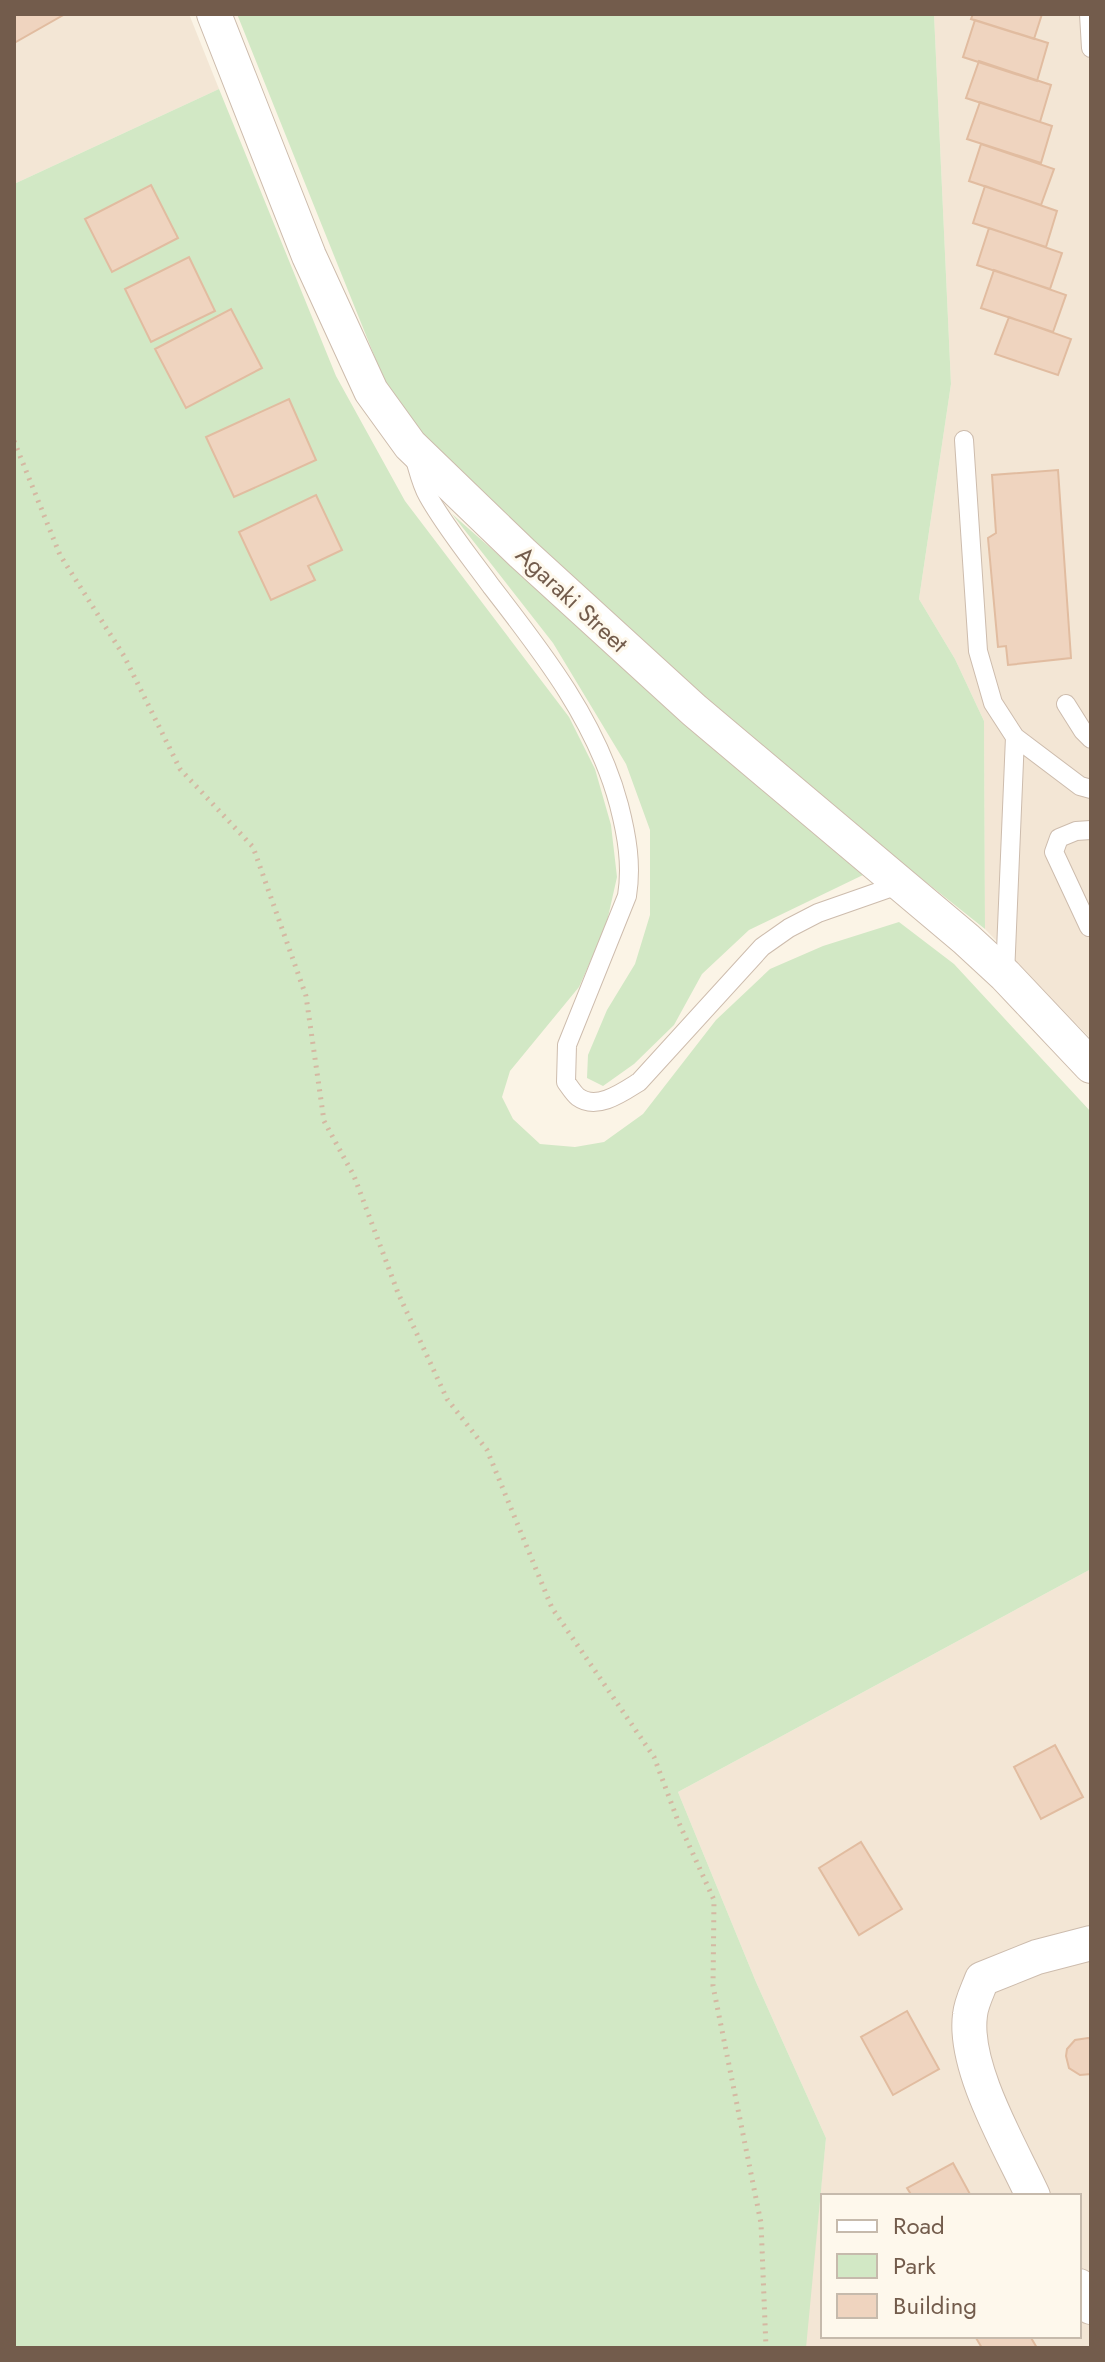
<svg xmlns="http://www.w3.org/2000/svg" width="1105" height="2362" font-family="Jost,sans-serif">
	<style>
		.residential { fill: #f3e6d5; fill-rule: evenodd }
		.green { fill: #d2e8c5 }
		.building { fill: #efd4bf; stroke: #e1bca0; stroke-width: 2 }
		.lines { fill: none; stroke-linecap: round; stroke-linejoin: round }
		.service-casing { stroke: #cdbcad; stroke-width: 20 }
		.minor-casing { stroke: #cdbcad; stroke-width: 36 }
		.path { stroke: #d4b8a2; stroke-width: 5; stroke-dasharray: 2 6; stroke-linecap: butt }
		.service { stroke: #fff; stroke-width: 18 }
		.minor { stroke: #fff; stroke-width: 34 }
		.labels { text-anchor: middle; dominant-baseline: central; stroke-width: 6; stroke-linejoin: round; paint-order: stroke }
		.street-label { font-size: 24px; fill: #735c4c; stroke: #fef8ec }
	</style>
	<rect width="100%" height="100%" fill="#fbf4e6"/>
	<!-- residential -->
	<path class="residential" d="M14,14H189L219,89L14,184Z
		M934,14H1091V1039L985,929L984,721L955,659L919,599L951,384Z
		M1091,1569V2348H805L826,2138L756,1982L678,1792ZM823,2196H1079V2336H823Z"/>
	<!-- green -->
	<path class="green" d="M237,14H934L951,384L919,599L955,659L984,721L985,929L799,781L436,455L386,385Z
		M219,89L336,376L405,501L569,717L595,769L611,825L617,877L606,926L579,987L510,1071L502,1097L513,1119L540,1144L575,1147L604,1142L643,1114L716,1020L770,969L823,946L899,922L954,964L1091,1112V1569L678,1792L756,1982L826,2138L806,2348H14V184Z
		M452,514L863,875L749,930L702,974L674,1025L634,1064L603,1086L587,1078L588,1055L607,1010L635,964L650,915V830L626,764L553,643Z"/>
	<!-- building -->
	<path class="building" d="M14,14H65L14,43Z
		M973,14H1042L1034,39L971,19Z
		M975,20L1048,43L1037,81L963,57Z
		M979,61L1051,85L1040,122L966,98Z
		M980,102L1052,126L1041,163L967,139Z
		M981,144L1054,169L1041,205L969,181Z
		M151,185L178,238L112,272L85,219Z
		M985,186L1057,211L1046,247L973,223Z
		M989,228L1062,253L1050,289L977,265Z
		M189,257L215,311L151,342L125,289Z
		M994,270L1066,295L1053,332L981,308Z
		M231,309L262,368L186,408L155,349Z
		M1009,317L1071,339L1058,375L995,354Z
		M289,399L316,460L234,497L206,437Z
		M1058,470L1071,658L1008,665L1006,646L998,647L988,538L996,533L992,475Z
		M316,495L342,550L308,566L315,580L271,600L239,532Z
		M1055,1745L1083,1797L1041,1819L1014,1767Z
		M861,1842L902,1909L859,1935L819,1868Z
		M907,2011L939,2069L893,2095L861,2037Z
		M1088,2038L1091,2039V2074L1080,2075L1069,2068L1066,2056L1067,2049L1075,2040Z
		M953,2163L971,2196H912L907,2188Z
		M980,2336H1030L1037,2348H982L976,2338Z"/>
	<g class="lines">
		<defs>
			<path id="service" d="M1089,14L1091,48
				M964,440L978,651L993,703L1015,737L1080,786L1091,789
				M414,456C418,469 421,484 428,496C446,528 470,557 491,586C543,653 597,722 619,805C627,836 632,865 627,896L567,1045L566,1082C569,1086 574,1094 578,1097C597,1111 623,1092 639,1082L762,947L789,928L818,913L901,884
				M1066,704L1083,731L1091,739
				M1089,927L1054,852L1059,838L1076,831L1091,830
				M1005,975L1015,737"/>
			<path id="minor" d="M214,14L309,256L371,391L410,445L522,553L694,710L966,939L1005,975L1091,1066
				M1033,2196C1011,2148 963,2068 970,2015C971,2003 978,1990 982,1979L1037,1957L1091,1943
				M1079,2286L1091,2307"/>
		</defs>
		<!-- service casing -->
		<use href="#service" class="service-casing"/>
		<!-- minor casing -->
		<use href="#minor" class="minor-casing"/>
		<!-- path -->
		<path class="path" d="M14,441L60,555L124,656L180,769L253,847L306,996L324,1121L354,1176L398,1293L447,1399L487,1450L552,1608L654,1757L678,1821L714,1900L713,1986L761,2223L766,2348"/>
		<!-- service -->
		<use href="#service" class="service"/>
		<!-- minor -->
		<use href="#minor" class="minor"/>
	</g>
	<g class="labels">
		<!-- street labels -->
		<g class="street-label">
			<text transform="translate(572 599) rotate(43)">Agaraki Street</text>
		</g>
	</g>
	<!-- border -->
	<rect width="1105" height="2362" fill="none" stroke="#735c4c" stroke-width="32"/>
	<!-- legend -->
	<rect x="821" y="2194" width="260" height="144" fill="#fef8ec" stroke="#c6baac" stroke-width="2"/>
	<rect x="837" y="2220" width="40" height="12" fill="#ffffff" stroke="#c6baac" stroke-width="2"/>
	<text x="893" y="2234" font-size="24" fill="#735c4c">Road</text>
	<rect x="837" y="2254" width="40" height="24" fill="#d2e8c5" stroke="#c6baac" stroke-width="2"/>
	<text x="893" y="2274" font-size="24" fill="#735c4c">Park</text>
	<rect x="837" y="2294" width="40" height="24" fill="#efd4bf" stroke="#c6baac" stroke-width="2"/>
	<text x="893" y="2314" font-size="24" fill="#735c4c">Building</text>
</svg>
